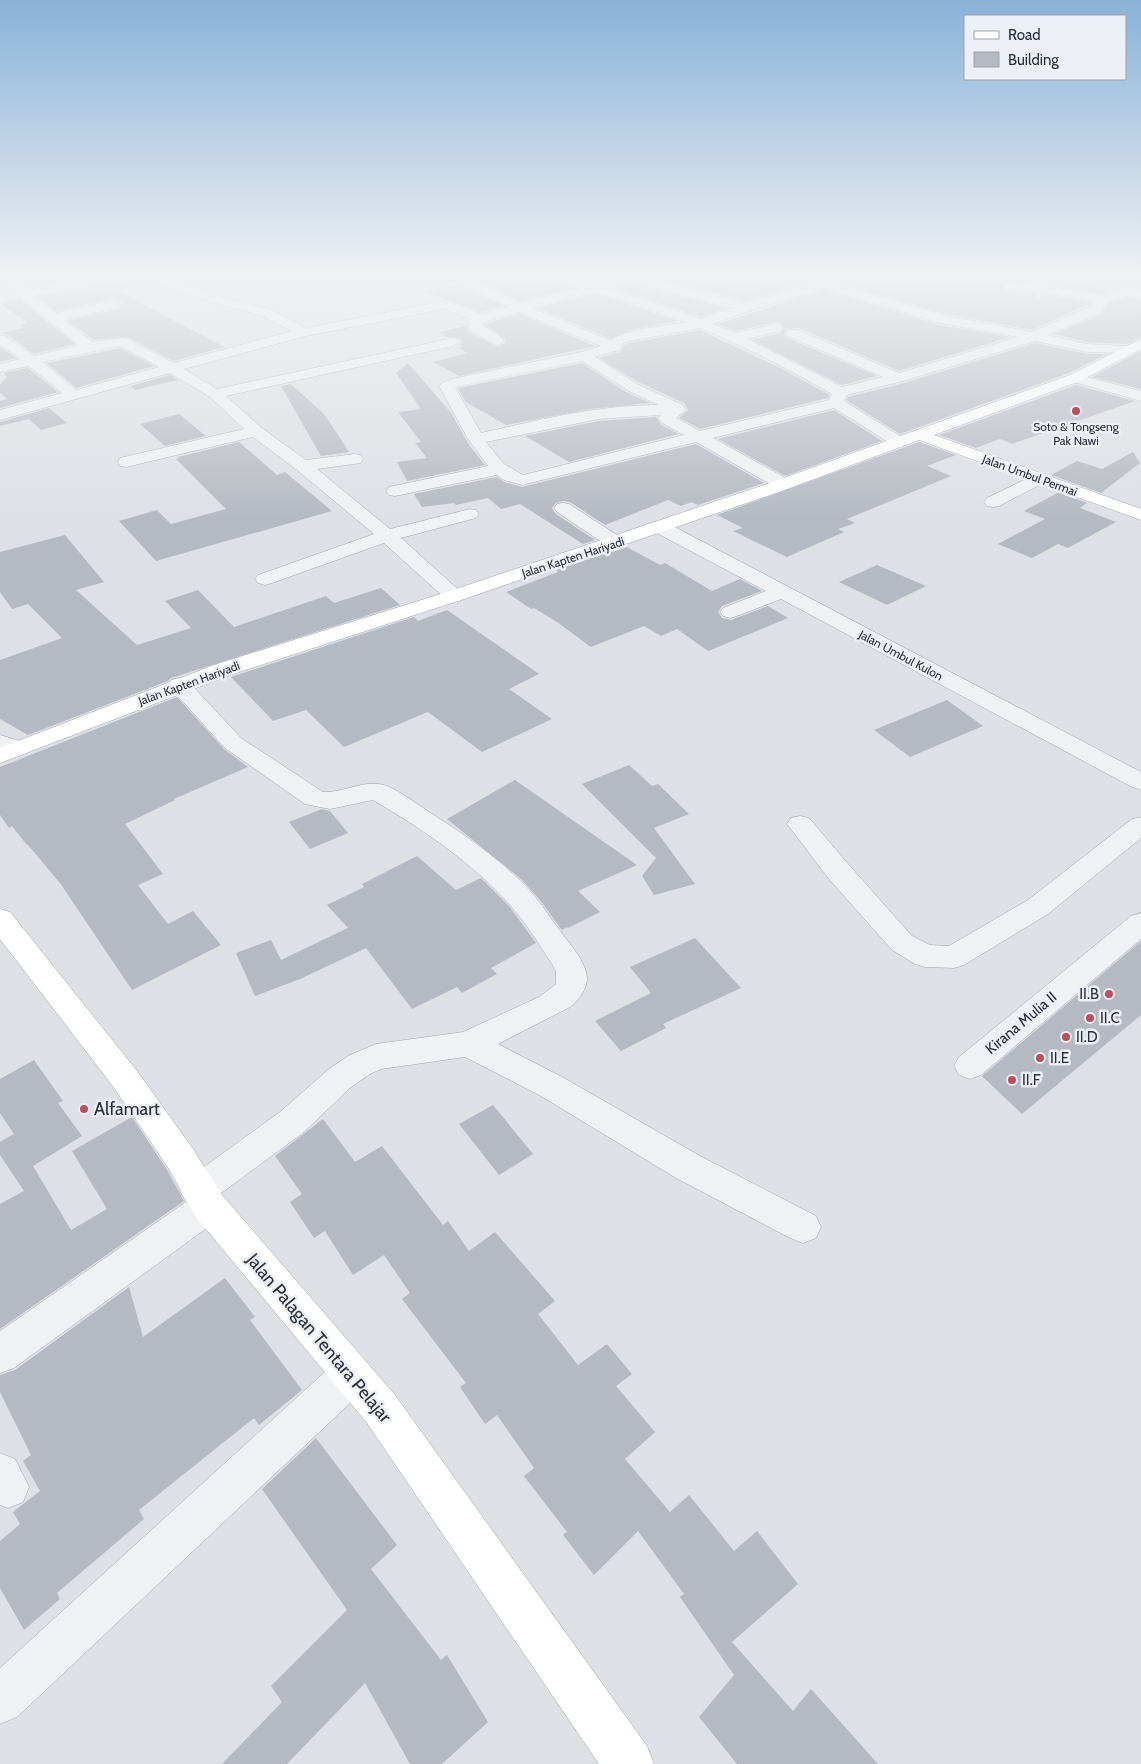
<svg xmlns="http://www.w3.org/2000/svg" width="1141" height="1764" font-family="Cabin,sans-serif">
	<style>
		.building { fill: #b5b9c1 }
		.lines { fill: none; stroke-linecap: round; stroke-linejoin: round }
		.minor-casing { stroke: #a3a7ae; stroke-width: 1 }
		.major-casing { stroke: #9da4af; stroke-width: 1 }
		.minor { fill: #eff1f4; fill-rule: evenodd }
		.major { fill: #fff; fill-rule: evenodd }
		.poi-dot { fill: #be4e5e; stroke: #eceff3; stroke-width: 2 }
		.labels { text-anchor: middle; dominant-baseline: central; stroke-width: 5; stroke-linejoin: round; paint-order: stroke }
		.far-poi-label { font-size: 12px; fill: #282e3a; stroke: #eceff3 }
		.far-street-label { font-size: 12px; fill: #282e3a; stroke: #eceff3 }
		.poi-label { font-size: 15px; fill: #282e3a; stroke: #eceff3; text-anchor: start }
		.street-label { font-size: 15px; fill: #282e3a; stroke: #eceff3 }
		.near-poi-label { font-size: 18px; fill: #282e3a; stroke: #eceff3; text-anchor: start }
		.near-street-label { font-size: 18px; fill: #282e3a; stroke: #eceff3 }
	</style>
	<rect width="100%" height="100%" fill="#dde0e5"/>
	<!-- building -->
	<path class="building" d="M37,273H98L28,288L19,276Z
		M507,273H535L538,278L573,288L521,301L477,280Z
		M565,273H620L594,282Z
		M636,273H834L746,301Z
		M862,273H1007L1008,279H1027L1029,282H1006L1002,286L1006,292L1035,294L1038,299L1046,295L1090,303L1032,330L947,314L841,284Z
		M125,278L143,281L144,284L116,290L224,347L174,361L127,337L94,340L68,321L119,309L122,303L119,299L114,298L56,311L39,297L81,290Z
		M1072,282L1110,291L1100,294L1063,287Z
		M628,283L726,308L701,317L614,288Z
		M461,284L463,287L503,306L482,312L444,299L427,292Z
		M824,290L939,325L1010,337L899,371L799,328L786,329L784,334L787,338L877,376L842,385L752,340L780,333L784,327L780,323L775,322L735,331L718,324Z
		M596,294L678,321L634,329L611,339L538,308Z
		M1127,298L1141,300V337L1127,344L1087,342L1054,334L1102,314L1107,305Z
		M20,300L75,344L34,354L6,334L0,333L24,328L20,325L29,323L1,304Z
		M519,314L595,346L459,376L433,362L468,353L457,348L463,346L460,344L462,342L460,338L447,337L439,332L466,326L468,332L498,347L505,343L506,340L484,324Z
		M700,330L782,369L830,395L828,398L700,429L679,418L688,410L684,403L638,382L599,358L620,352L624,345L630,343Z
		M1035,343L1087,354H1107L1069,373L900,434L846,400L848,397L904,383Z
		M0,347L16,358L0,362Z
		M120,348L154,366L76,388L47,363Z
		M1141,351V389L1092,377Z
		M408,363L452,414L469,445L485,465L407,481L397,462L427,458L415,443L421,442L398,412L421,409L396,373Z
		M582,363L626,392L650,403L591,409L506,425L466,402L458,388Z
		M28,368L58,392L0,408V401L7,399L0,393V385L7,377L3,373Z
		M170,375L178,380L135,390L130,386Z
		M291,384L325,415L349,452L321,456L281,386Z
		M1076,385L1135,401L1012,444L1000,439L976,448L939,435Z
		M49,408L67,423L41,430L29,419L0,426V422Z
		M834,410L882,441L785,476L718,439Z
		M179,414L206,436L165,446L140,424Z
		M656,417L661,425L679,434L569,462L525,436L599,421Z
		M239,442L277,475L285,472L332,511L156,561L119,521L157,510L171,524L226,509L176,459L180,458L178,457Z
		M919,442L956,455L927,466L951,476L847,519L855,523L838,529L844,532L787,557L733,531L743,528L717,515Z
		M696,444L764,483L698,505L692,502L681,506L668,500L605,525L570,502L563,501L556,503L552,508L556,514L595,540L583,544L520,504L501,509L488,498L456,505L454,503L422,507L414,494L497,477L504,482L522,487Z
		M1133,452L1140,463L1101,493L1051,475L1077,461L1102,469Z
		M1059,492L1087,503L1080,508L1116,522L1068,548L1058,544L1032,558L998,544L1045,519L1024,511Z
		M65,535L104,582L76,590L137,645L191,628L165,601L198,590L234,627L326,596L334,603L381,588L400,605L171,678L168,681L28,735L0,719V660L62,638L28,604L12,609L0,592V552Z
		M625,546L660,565L665,563L712,591L740,579L762,591L722,606L718,612L722,618L731,620L768,606L788,618L708,651L677,629L661,636L644,626L591,647L557,622L534,608L531,609L506,592L558,572L556,570L613,550L624,549Z
		M877,565L926,586L887,605L839,582Z
		M447,610L539,674L509,689L552,719L482,752L428,712L344,747L306,710L273,721L231,677L414,617L418,621Z
		M177,697L224,749L248,767L174,799L175,800L125,824L163,874L138,885L168,924L193,911L221,945L132,990L60,883L28,845H27L12,826L9,828L0,815V767Z
		M947,700L983,726L910,757L874,730Z
		M629,765L652,786L658,784L689,814L654,828L695,884L654,895L642,876L656,858L582,784Z
		M515,780L637,865L578,891L600,912L568,928L567,927L562,930L540,900L521,879L447,819Z
		M322,809L330,811L348,833L310,849L289,822Z
		M417,856L456,890L481,878L509,906L536,943L491,968L497,974L462,993L457,987L412,1009L366,948L300,979L255,996L236,953L271,940L281,960L348,928L327,905L364,887L362,884Z
		M695,938L741,988L663,1024L666,1028L621,1051L595,1021L651,993L630,967Z
		M1141,941V1015L1022,1114L982,1076Z
		M34,1060L63,1101L58,1103L82,1136L33,1166L71,1230L107,1209L72,1151L132,1117L167,1170L184,1201L0,1329V1204L24,1191L0,1155V1142L14,1134L0,1113V1079Z
		M493,1105L533,1154L499,1175L459,1124Z
		M323,1119L355,1162L382,1146L443,1225L448,1221L469,1251L495,1232L555,1301L538,1314L578,1365L607,1344L632,1374L616,1386L655,1432L625,1459L670,1512L689,1495L734,1551L757,1531L798,1584L732,1642L793,1711L811,1689L878,1764H737L699,1717L734,1675L680,1597L684,1594L638,1531L594,1575L563,1535L567,1532L524,1476L534,1468L497,1415L485,1424L460,1387L466,1383L402,1299L410,1293L384,1255L353,1275L325,1231L314,1238L290,1202L302,1194L275,1156Z
		M225,1278L255,1317L250,1320L302,1390L259,1425L254,1418L139,1510L144,1519L57,1593L60,1599L24,1630L0,1588V1541L20,1524L13,1512L40,1491L23,1461L31,1455L0,1392V1375L15,1370L129,1287L143,1337Z
		M316,1438L397,1545L371,1569L441,1660L447,1655L488,1722L442,1764H410L365,1683L287,1764H222L282,1702L271,1686L347,1610L262,1489Z"/>
	<g class="lines">
		<defs>
			<path id="minor" d="M1,273H14L27,290L80,280L107,273H156L201,291L272,310L306,328L445,301L482,314L508,307L464,285L462,282L468,278L521,303L580,288L539,276L537,273H557L594,284L627,273L746,303L802,287L841,273H860L836,284L947,316L1032,332L1091,306L1093,302L1041,292L1010,291L1006,290L1004,287L1006,284H1041L1100,296L1126,288L1141,290V298L1127,296L1106,303L1101,312L1048,335L1087,344L1127,346L1132,347L1134,350L1132,353L1087,352L1035,341L903,381L847,395L844,401L905,439L907,442L905,445H893L834,408L713,438L789,480L792,484L789,488L783,489L777,488L696,442L522,485L504,480L497,475L395,496L389,495L386,491L389,487L488,466L468,439L439,386L442,383L452,379L581,352L601,346L519,312L486,321L481,324L502,338L504,341L497,345L469,330L467,323L471,319L444,309L306,336L184,369L217,389L453,338L458,339L460,342L453,346L226,396L262,428L306,460L355,454L361,455L363,459L361,463L317,469L390,529L470,509L476,510L479,514L476,518L401,538L461,592L464,596L461,600L454,602L447,600L384,543L272,583L265,585L258,583L255,579L258,575L374,534L297,470L253,437L126,467L120,466L118,462L120,458L244,429L210,397L170,373L0,420V410L62,393L29,366L0,372V364L20,359L0,345V335L5,336L34,356L79,345L21,298L0,302V294L15,292ZM125,276L153,280L193,297L262,316L292,331L174,363L127,339L122,338L93,342L64,320L119,307L120,304L119,301L114,300L56,313L34,296L81,288ZM628,281L732,308L701,319L608,288ZM824,288L940,323L1018,337L899,373L798,330H788L786,333L788,336L883,377L842,387L747,339L780,331L782,328L780,325L775,324L735,333L713,324L751,310ZM596,292L686,322C672,325 618,330 611,341L532,308ZM700,328C745,346 789,370 832,394L829,400L700,431L676,418L686,410L683,405L637,384L595,357L619,350L623,343L630,341ZM120,346L159,367L76,390L43,362ZM582,361L627,390L658,405C598,405 539,420 481,433L455,387ZM661,415L658,418L662,423L684,435L523,475L504,464L486,442L599,419Z
				M1075,374L1141,391V401L1070,381L1068,378L1070,375Z
				M1039,473L1045,474L1048,478L1045,482L999,506L993,507L987,506L984,502L987,498Z
				M563,503L569,504L623,539L625,543L623,547L616,549L609,547L557,512L554,508L557,504Z
				M660,521L667,523L1141,772V790L1132,787L781,599L737,616L730,618L723,616L720,612L723,608L766,591L653,531L651,527L653,523Z
				M179,678L187,680L241,738L323,792C344,793 366,778 387,786C401,792 416,803 429,812C465,835 502,860 531,892C542,904 551,919 561,932C570,945 586,961 587,978C587,989 579,1000 570,1007L498,1044L564,1078L700,1156L816,1216L821,1227L816,1238L803,1243L790,1238L676,1178L541,1096L465,1057L381,1069L370,1074L351,1087L304,1132L220,1194L227,1206L222,1217L14,1368L0,1373V1331L186,1202L180,1191L186,1180L280,1112L329,1069L348,1056L376,1044L463,1032L539,997L556,984V972L552,964C539,944 526,923 510,905C472,862 422,829 373,800L330,809L305,804L225,748L168,685L171,680Z
				M0,735L27,743L30,748L27,753L18,755L0,750Z
				M800,816L809,818L849,865L912,936L930,945L949,946L1028,900L1132,819L1141,817V838L1048,914L964,965L954,968L925,967L915,964L892,950L829,879L787,824L791,818Z
				M1141,913V939L981,1075L970,1079L959,1075L954,1066L959,1057L1131,916Z
				M351,1355L365,1361L371,1375L365,1389L17,1717L0,1724V1668L337,1361Z
				M0,1453L15,1459L29,1487L23,1502L8,1508L0,1505Z"/>
			<path id="major" d="M1141,339V349L1080,381L934,435L1141,509V520L919,440L779,492L461,600L230,675L0,763V748L214,665L447,592L767,484L1070,375Z
				M0,909L10,912L137,1071L193,1149L222,1195L395,1395L647,1746L654,1764H599L367,1423L196,1217L169,1169L115,1089L0,939Z"/>
		</defs>
		<!-- minor casing -->
		<use href="#minor" class="minor-casing"/>
		<!-- major casing -->
		<use href="#major" class="major-casing"/>
		<!-- minor -->
		<use href="#minor" class="minor"/>
		<!-- major -->
		<use href="#major" class="major"/>
	</g>
	<!-- sky -->
	<linearGradient id="sky" x2="0" y2="1"><stop stop-color="#89b2d8"/><stop offset="0.53" stop-color="#f0f1f3"/><stop offset="1" stop-color="#f0f1f3" stop-opacity="0"/></linearGradient>
	<rect width="1141" height="520" fill="url(#sky)"/>
	<!-- markers -->
	<g class="poi-dot">
		<circle cx="1076" cy="411" r="5"/>
		<circle cx="1109" cy="994" r="5"/>
		<circle cx="1090" cy="1018" r="5"/>
		<circle cx="1066" cy="1037" r="5"/>
		<circle cx="1040" cy="1058" r="5"/>
		<circle cx="1012" cy="1080" r="5"/>
		<circle cx="84" cy="1109" r="5"/>
	</g>
	<g class="labels">
		<!-- far-poi labels -->
		<g class="far-poi-label">
			<text x="1076" y="426">Soto &amp; Tongseng<tspan x="1076" dy="14">Pak Nawi</tspan></text>
		</g>
		<!-- far-street labels -->
		<g class="far-street-label">
			<text transform="translate(1030 475) rotate(20)">Jalan Umbul Permai</text>
			<text transform="translate(573 557) rotate(-18)">Jalan Kapten Hariyadi</text>
			<text transform="translate(901 655) rotate(28)">Jalan Umbul Kulon</text>
			<text transform="translate(189 683) rotate(-20)">Jalan Kapten Hariyadi</text>
		</g>
		<!-- poi labels -->
		<g class="poi-label">
			<text x="1099" y="994" text-anchor="end">II.B</text>
			<text x="1100" y="1018">II.C</text>
			<text x="1076" y="1037">II.D</text>
			<text x="1050" y="1058">II.E</text>
			<text x="1022" y="1080">II.F</text>
		</g>
		<!-- street labels -->
		<g class="street-label">
			<text transform="translate(1021 1023) rotate(-40)">Kirana Mulia II</text>
		</g>
		<!-- near-poi labels -->
		<g class="near-poi-label">
			<text x="94" y="1109">Alfamart</text>
		</g>
		<!-- near-street labels -->
		<g class="near-street-label">
			<text transform="translate(319 1338) rotate(50)">Jalan Palagan Tentara Pelajar</text>
		</g>
	</g>
	<!-- legend -->
	<rect x="964" y="15" width="162" height="65" fill="#eceff3" stroke="#9ea2a9"/>
	<rect x="974" y="31" width="25" height="8" fill="#ffffff" stroke="#9ea2a9"/>
	<text x="1008" y="40" font-size="15" fill="#282e3a">Road</text>
	<rect x="974" y="52" width="25" height="15" fill="#b5b9c1" stroke="#9ea2a9"/>
	<text x="1008" y="65" font-size="15" fill="#282e3a">Building</text>
</svg>
